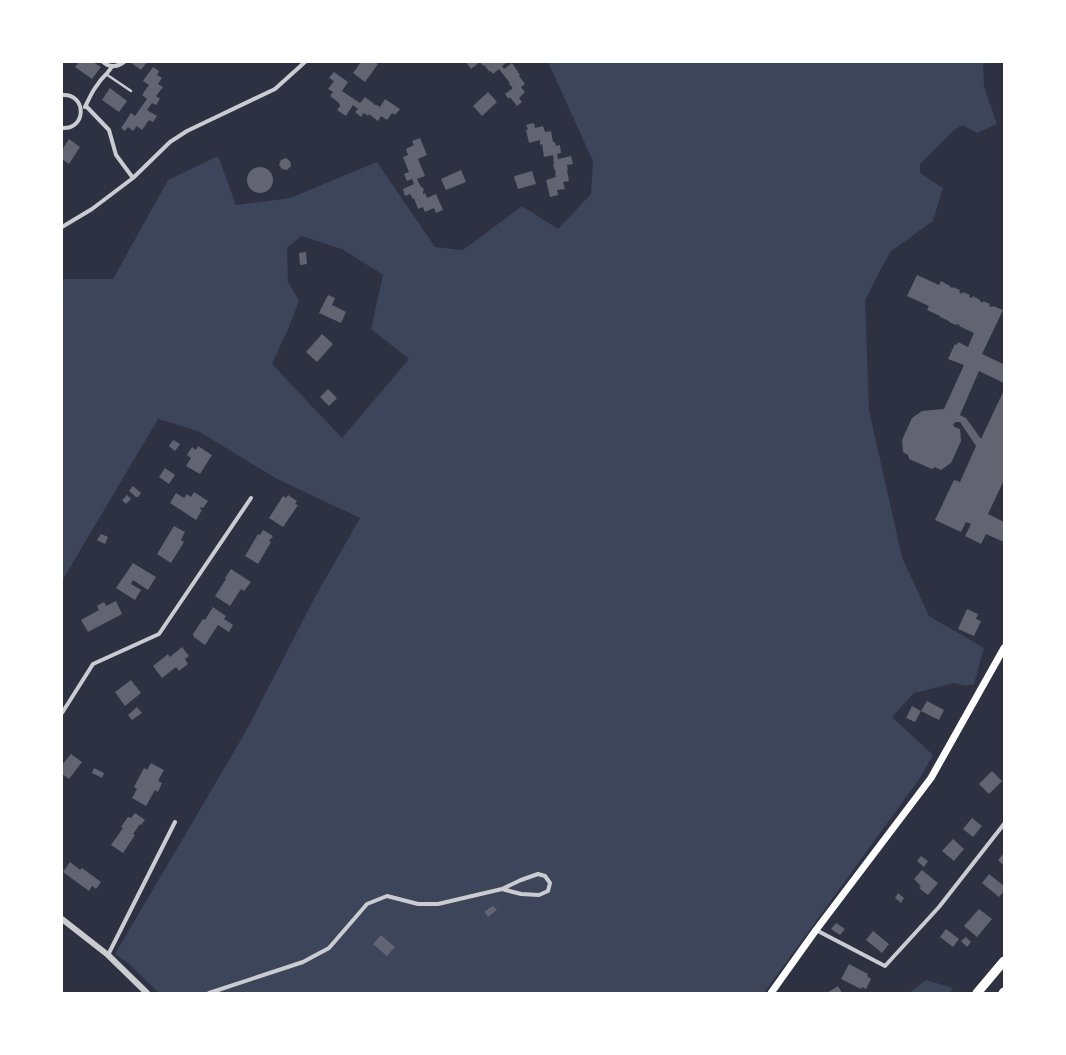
<svg xmlns="http://www.w3.org/2000/svg" width="1066" height="1055" font-family="'Work Sans',sans-serif">
	<style>
		.green { fill: #3c4559; fill-rule: evenodd }
		.building { fill: #626471 }
		.lines { fill: none; stroke-linecap: round; stroke-linejoin: round }
		.service { stroke: #caccd0; stroke-width: 2.5 }
		.minor { stroke: #caccd0; stroke-width: 4 }
		.tertiary { stroke: #caccd0; stroke-width: 6 }
		.secondary { stroke: #fff; stroke-width: 7 }
		.motorway { stroke: #fff; stroke-width: 9 }
	</style>
	<rect width="100%" height="100%" fill="#2d3142"/>
	<!-- green -->
	<path class="green" d="M548,62H983L984,87L997,124L977,133L962,125L953,131L920,164V173L943,188L933,221L890,252L865,300L869,410L902,557L929,616L984,648L974,684L965,686L954,683L914,693L892,717L933,755L920,778L764,993H159L129,964L115,954L245,733L315,597L360,518L277,479L198,431L158,419L62,581V279H113L168,180L218,156L236,205L290,198L377,162L435,247L463,250L522,206L558,229L591,194L593,161ZM301,236L342,249L383,275L371,329L409,359L342,438L272,364L289,327L299,301L288,282L287,248Z
		M926,980L953,988L950,993H909Z"/>
	<!-- building -->
	<path class="building" d="M79,62H93L101,67L92,79L75,67Z
		M130,62H147L141,70Z
		M361,62H375L378,64L365,82L353,73Z
		M466,62H505L506,63L502,66L504,69L512,63L520,75L519,76L525,84L521,87L525,92L519,98L522,102L517,106L510,97L509,99L505,94L513,88L509,84L510,83L499,69L493,74L491,71L490,72L484,65L483,66L480,62L471,69Z
		M153,67L159,71L157,75L162,78L158,84L163,87L156,96L160,99L156,105L152,103L147,110L157,116L153,122L149,120L142,130L137,126L133,131L128,127L125,131L121,128L131,113L135,116L147,99L142,95L149,85L143,81Z
		M334,72L348,82L342,91L360,103L365,97L373,103L375,105H377L380,107L385,99L400,109L395,115L392,113L387,120L381,116L378,121L369,114L368,116L364,113L361,117L355,112L358,109L353,105L346,116L337,110L340,106L339,103L330,96L333,92L328,89L334,81L329,78Z
		M110,88L127,101L119,112L102,100Z
		M488,92L497,102L482,116L473,106Z
		M534,123L535,128L543,126L545,132L551,131L553,142H555L556,146L560,145L561,153L557,154L558,159L571,156L573,164L567,165L568,170H567L569,181L563,182L565,189L557,190L558,195L550,197L546,180L556,177L555,173H556L553,165L554,164L553,155L544,157L542,144L540,145V140L529,143L526,130H528L526,125Z
		M420,138L427,155L418,159L425,176L417,179L421,187H422L424,190L423,192V194L425,193L427,198L436,194L443,210L436,213L434,208L425,212L423,207L418,209L414,198L413,199L410,194L405,196L403,189L414,184L412,179L407,181L404,174L409,172L403,157L408,155L406,149L414,145L412,141Z
		M69,139L80,147L69,164L62,159V150Z
		M286,158L290,161L291,166L287,170L282,169L279,165L281,160Z
		M247 180a13 13 0 1 1 26 0a13 13 0 1 1-26 0Z
		M461,170L466,182L446,190L441,179Z
		M532,171L536,184L518,189L514,177L515,176Z
		M306,252L307,264L300,265L299,253Z
		M917,275L939,285L941,281L950,286V287L953,288V287L960,290L959,292L962,294L963,292L970,295L969,297L972,298L973,296L980,300V301L983,303V301L990,304L989,306L992,307L993,306L1003,310L982,354L1003,364L1004,361V383L979,371L960,415L966,418L981,439L1004,390V480L988,514L1004,522V542L986,534L981,544L965,536L971,524L966,522L961,532L935,520L954,480L960,482L976,446L960,422H956L953,424L954,427L960,429L961,441L951,463L941,470L935,467L932,469L909,459L908,455L903,452L902,440L912,418L922,411L944,409L964,365L948,359L955,344L957,345L958,342L968,347L974,333L959,326L960,325L957,324L956,325L949,322V321L940,317V316L927,310L929,306L907,296Z
		M328,295L335,298L332,305L346,312L341,323L319,313Z
		M322,334L333,344L317,362L306,352Z
		M328,389L337,398L329,406L320,397Z
		M173,440L180,444L175,451L169,446Z
		M198,446L212,455L200,474L186,466L191,458L187,455L192,447L196,450Z
		M165,468L175,475L169,484L159,477Z
		M133,486L141,493L138,497H136L129,491Z
		M194,492L208,501L203,508L201,507L200,509L202,510L196,520L170,503L176,493L184,498L187,494L191,497Z
		M127,495L131,499L126,504L122,500Z
		M288,495L297,501L295,504L298,505L283,527L269,518L283,496L286,498Z
		M174,526L185,532L181,540L184,542L171,563L157,554Z
		M263,530L273,536L269,541L271,542L258,564L245,556L258,534L260,535Z
		M101,534L108,537L105,544L97,540Z
		M133,563L156,577L148,590L133,580L131,584L141,590L135,600L116,588Z
		M231,569L251,582L244,591L241,589L230,606L215,596L226,579L225,578Z
		M116,601L122,614L88,632L81,620L99,610L97,606L104,602L106,606Z
		M213,607L226,616L224,619L233,625L229,632L218,625L205,645L194,637L193,634L203,619L205,620Z
		M967,609L978,614L976,619L981,621L974,636L958,629Z
		M182,647L189,656L185,659L188,664L179,671L176,667L162,678L153,666L168,654L170,657Z
		M131,680L141,693L125,706L115,692Z
		M927,701L944,710L939,720L921,711Z
		M912,706L921,711L915,722L906,718Z
		M137,707L142,713L132,720L128,715Z
		M71,754L82,762L69,779L62,774V765Z
		M151,763L164,770L158,781L162,783L158,792L155,790L146,806L132,798L137,789L134,787L144,768L147,770Z
		M94,768L104,773L102,778L92,773Z
		M992,771L1002,781L989,794L979,784Z
		M135,813L145,820L141,825L140,824L133,834L135,835L123,853L111,845L123,828L121,827L128,817L131,818Z
		M972,818L982,826L973,837L963,829Z
		M953,839L964,849L954,861L942,851Z
		M1004,853V866L998,860Z
		M921,856L928,861L924,867L917,861Z
		M70,862L80,870L82,868L101,882L96,889L92,886L89,891L63,872Z
		M922,870L938,883L928,895L919,888L921,886L914,879Z
		M989,874L1004,886V891L999,897L982,883Z
		M898,893L904,898L901,903L895,898Z
		M493,906L497,910L488,917L485,913V911Z
		M979,909L992,919L977,937L964,926Z
		M836,923L845,929L840,935L831,929Z
		M946,929L959,939L953,947L940,937Z
		M873,931L889,944L882,953L866,940Z
		M381,935L395,947L388,955L387,956L373,944Z
		M966,937L971,942L967,947L961,941Z
		M849,964L868,974L867,976L871,979L866,989L862,987L861,989L841,979Z
		M838,986L842,993H827Z"/>
	<g class="lines">
		<!-- service -->
		<path class="service" d="M106,74L131,91"/>
		<!-- minor -->
		<path class="minor" d="M103,62C110,68 117,67 124,62
			M62,95C87,93 87,130 62,128
			M86,106L109,130L116,155L133,178
			M85,107C89,99 92,91 98,84C102,77 109,73 112,66
			M62,227L92,209L133,178L170,142L187,131L275,89L305,62
			M62,713L93,664L159,634L251,498
			M816,930L885,966L939,907L1004,824
			M108,955L175,822
			M209,993L303,962L329,948L367,904L387,896L418,904H438L502,889L521,880L538,874L545,876L550,883L548,891L539,895L521,894L502,889"/>
		<!-- tertiary -->
		<path class="tertiary" d="M62,919L108,955L147,993"/>
		<!-- secondary -->
		<path class="secondary" d="M771,993L816,930L931,778L1004,648"/>
		<!-- motorway -->
		<path class="motorway" d="M977,993L1004,961
			M1003,993L1004,992"/>
	</g>
	<!-- border -->
	<rect width="1066" height="1055" fill="none" stroke="#ffffff" stroke-width="126"/>
</svg>
